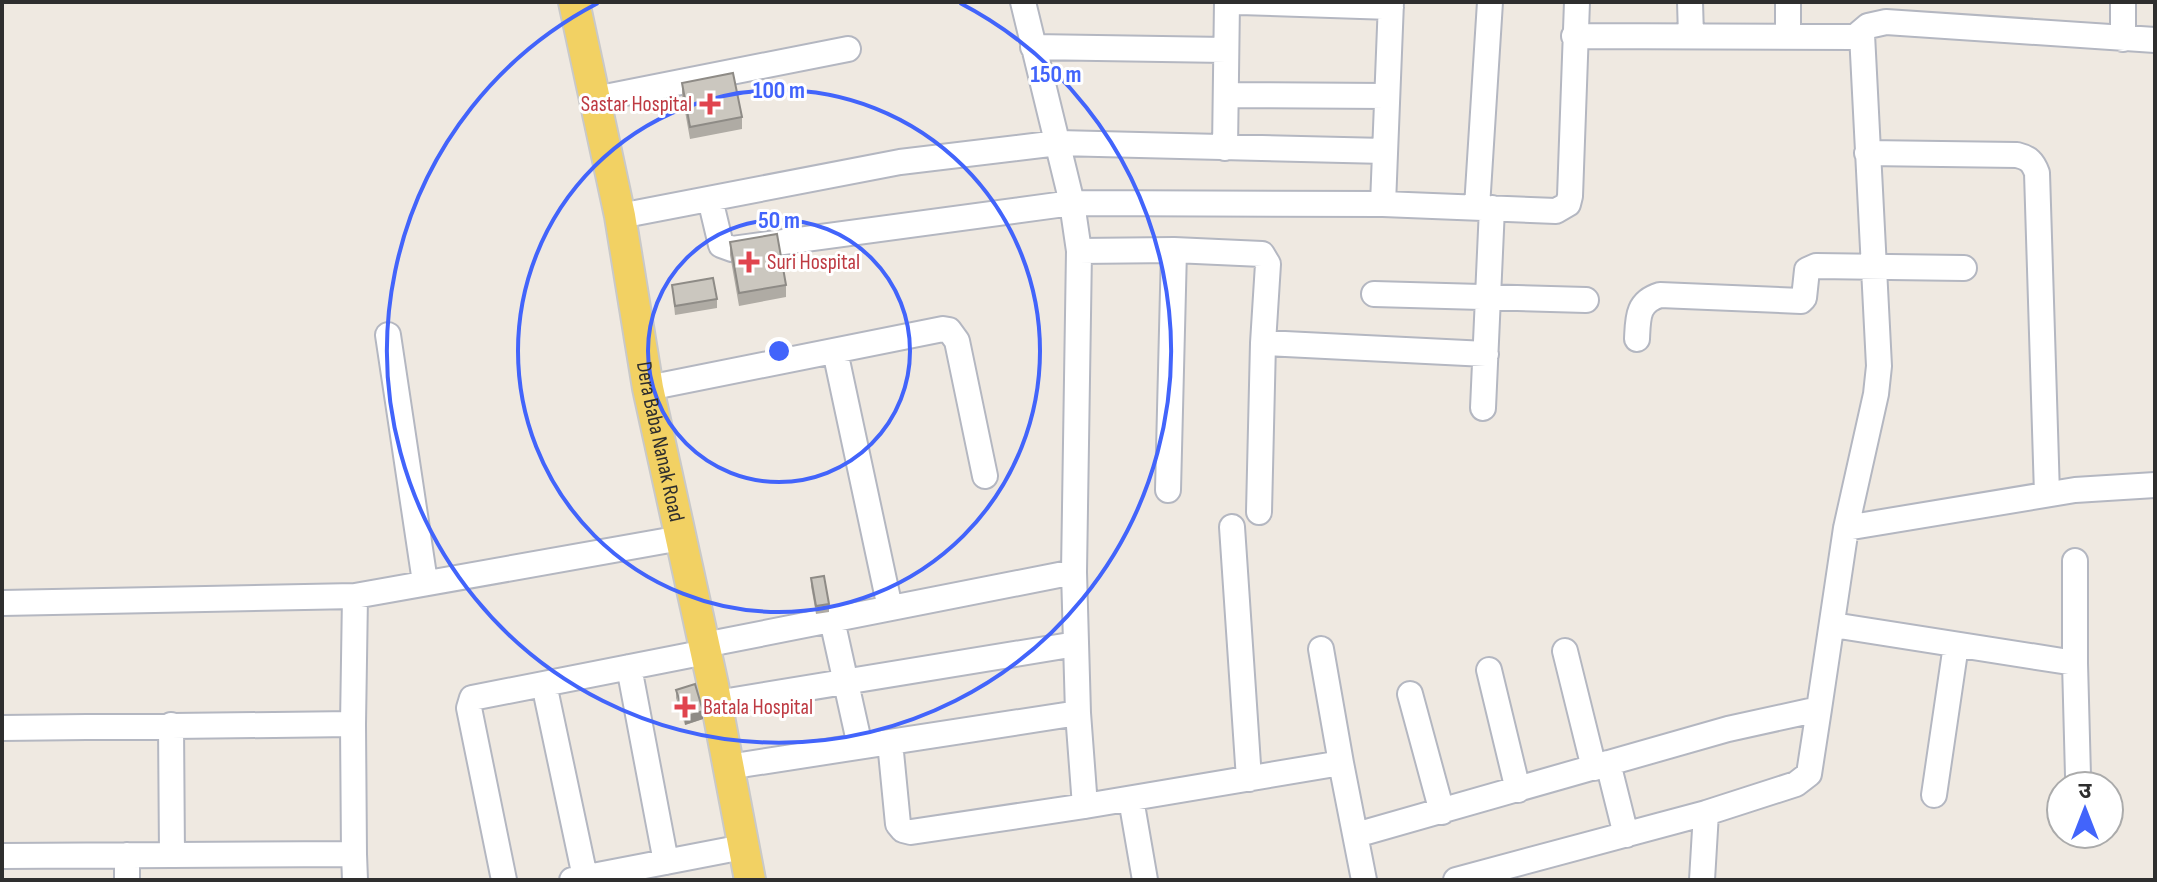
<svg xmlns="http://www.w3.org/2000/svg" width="2157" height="882" font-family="'Sofia Sans Condensed','Noto Sans Devanagari',sans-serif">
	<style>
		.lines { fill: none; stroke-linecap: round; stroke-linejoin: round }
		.minor-casing { stroke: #b4b7c1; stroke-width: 28 }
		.major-casing { stroke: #c9c9c9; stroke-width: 34 }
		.minor { stroke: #fff; stroke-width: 24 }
		.major { stroke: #f2d163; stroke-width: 30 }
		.wall { fill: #afaba4 }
		.shaded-wall { fill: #8e8b86 }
		.building { fill: #cbc7bf; stroke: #8e8b86; stroke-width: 2 }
		.ring { fill: none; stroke: #4264fb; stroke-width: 4 }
		.health-dot { fill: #e0444e; stroke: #fff; stroke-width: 3 }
		.labels { text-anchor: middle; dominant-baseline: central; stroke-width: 6; stroke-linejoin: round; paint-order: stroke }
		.health-label { font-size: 22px; fill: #be3a42; stroke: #fff; text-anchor: start }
		.street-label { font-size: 22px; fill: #2e2e2e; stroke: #fff }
		.centre { fill: #4264fb; stroke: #fff; stroke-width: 4 }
		.ring-label { font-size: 24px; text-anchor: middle; font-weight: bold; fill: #4264fb; stroke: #fff; stroke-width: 6; stroke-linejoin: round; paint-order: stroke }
	</style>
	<rect width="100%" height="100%" fill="#efe9e1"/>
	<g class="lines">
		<defs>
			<path id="minor" d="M1023,2L1072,203L1079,251L1074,572L1078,713L1085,806
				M1239,2L1391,7
				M1690,2L1691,36
				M1788,2V37
				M2123,2V39
				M1574,36L1855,37L1868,26L1886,22L2155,40
				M1033,47L1226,50
				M1226,95L1387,96
				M595,99L848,49
				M1225,148L1227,2
				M1867,153L2017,155C2029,158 2033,162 2037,173L2047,494
				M710,199L721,245L732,249L1072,203L1383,204L1556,211L1568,204L1570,196L1577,2
				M1383,204L1391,2
				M1477,207L1490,2
				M620,216L900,162L1058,143L1385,151
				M1079,251L1174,250L1262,254L1268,264L1263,343L1486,354
				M1374,294L1586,300
				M388,335L425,582
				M1637,339C1638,318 1637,302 1660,295L1801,301L1804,298L1807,270L1816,266L1964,268
				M835,351L890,608
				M648,388L943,329L949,330L957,341L985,476
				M1483,408L1492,208
				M1168,490L1174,250
				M1259,512L1263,343
				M1232,527L1249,779
				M1846,528L2075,490L2155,485
				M2075,561V663
				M2,603L355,596L681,538
				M832,620L860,746
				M1833,625L2075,663L2078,776
				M704,645L1074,572
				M1321,649L1341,763
				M1565,651L1594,768
				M629,667L666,862
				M1489,670L1518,790
				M544,684L585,877
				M1410,694L1442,812
				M716,703L1076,644
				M353,724L354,854
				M171,725L172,855
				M2,728L353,724L355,596
				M890,742L898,824L903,830L911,832L1085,806L1341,763L1364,880
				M1608,763L1626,835
				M728,767L1078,713
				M1934,795L1956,645
				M1131,799L1145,880
				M1356,835L1728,729L1819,709L1846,528L1876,394L1879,366L1862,34
				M127,855V880
				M2,856L354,854L355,880
				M504,880L469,708L472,698L706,652
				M572,880L743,847
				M1456,880L1706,813L1796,784L1809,774L1819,709
				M1702,880L1706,813"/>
			<g id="major">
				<path id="s1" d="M574,2L620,216L648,388L713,685L750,880"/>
			</g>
		</defs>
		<!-- minor casing -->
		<use href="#minor" class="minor-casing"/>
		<!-- major casing -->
		<use href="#major" class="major-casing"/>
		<!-- minor -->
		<use href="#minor" class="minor"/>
		<!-- major -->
		<use href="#major" class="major"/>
	</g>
	<!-- wall -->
	<path class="wall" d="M682,83L742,117V129L690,139L682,95Z
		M730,242L786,285V297L739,306L730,255Z
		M672,285L717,299V308L675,315Z
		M811,578L829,604V612L816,614L811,586Z
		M676,690L703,719L685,725L676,698Z"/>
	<!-- shaded-wall -->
	<path class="shaded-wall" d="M703,711V719L685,725V717Z"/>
	<!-- building -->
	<path class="building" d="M733,73L742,117L690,127L682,83Z
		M777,234L786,285L739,293L730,242Z
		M713,278L717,299L675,306L672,285Z
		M824,576L829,604L816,606L811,578Z
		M695,684L703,711L685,717L676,690Z"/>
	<!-- distance rings -->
	<g class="ring">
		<circle cx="779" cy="351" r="131"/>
		<circle cx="779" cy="351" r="261"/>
		<path d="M960 3A392 392 0 1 1 598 3"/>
	</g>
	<!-- markers -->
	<g class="health-dot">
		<path d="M706 92h8v8h8v8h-8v8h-8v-8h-8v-8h8z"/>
		<path d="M745 250h8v8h8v8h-8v8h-8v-8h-8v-8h8z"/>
		<path d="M681 695h8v8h8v8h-8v8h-8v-8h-8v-8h8z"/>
	</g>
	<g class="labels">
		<!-- health labels -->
		<g class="health-label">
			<text x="692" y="104" text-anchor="end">Sastar Hospital</text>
			<text x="767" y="262">Suri Hospital</text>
			<text x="703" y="707">Batala Hospital</text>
		</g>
		<!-- street labels -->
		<g class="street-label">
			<text stroke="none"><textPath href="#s1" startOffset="448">Dera Baba Nanak Road</textPath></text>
		</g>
	</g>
	<circle cx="779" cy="351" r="12" class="centre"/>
	<g class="ring-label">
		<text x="1056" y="82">150 m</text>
		<text x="779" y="98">100 m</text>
		<text x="779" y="228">50 m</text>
	</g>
	<!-- border -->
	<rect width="2157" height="882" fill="none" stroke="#2e2e2e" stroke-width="8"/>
	<!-- north arrow -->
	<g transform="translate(2085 810)"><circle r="38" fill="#ffffff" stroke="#ababab" stroke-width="2"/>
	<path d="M0-6L14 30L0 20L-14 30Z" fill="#4264fb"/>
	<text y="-12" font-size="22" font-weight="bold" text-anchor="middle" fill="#2e2e2e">उ</text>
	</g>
</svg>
